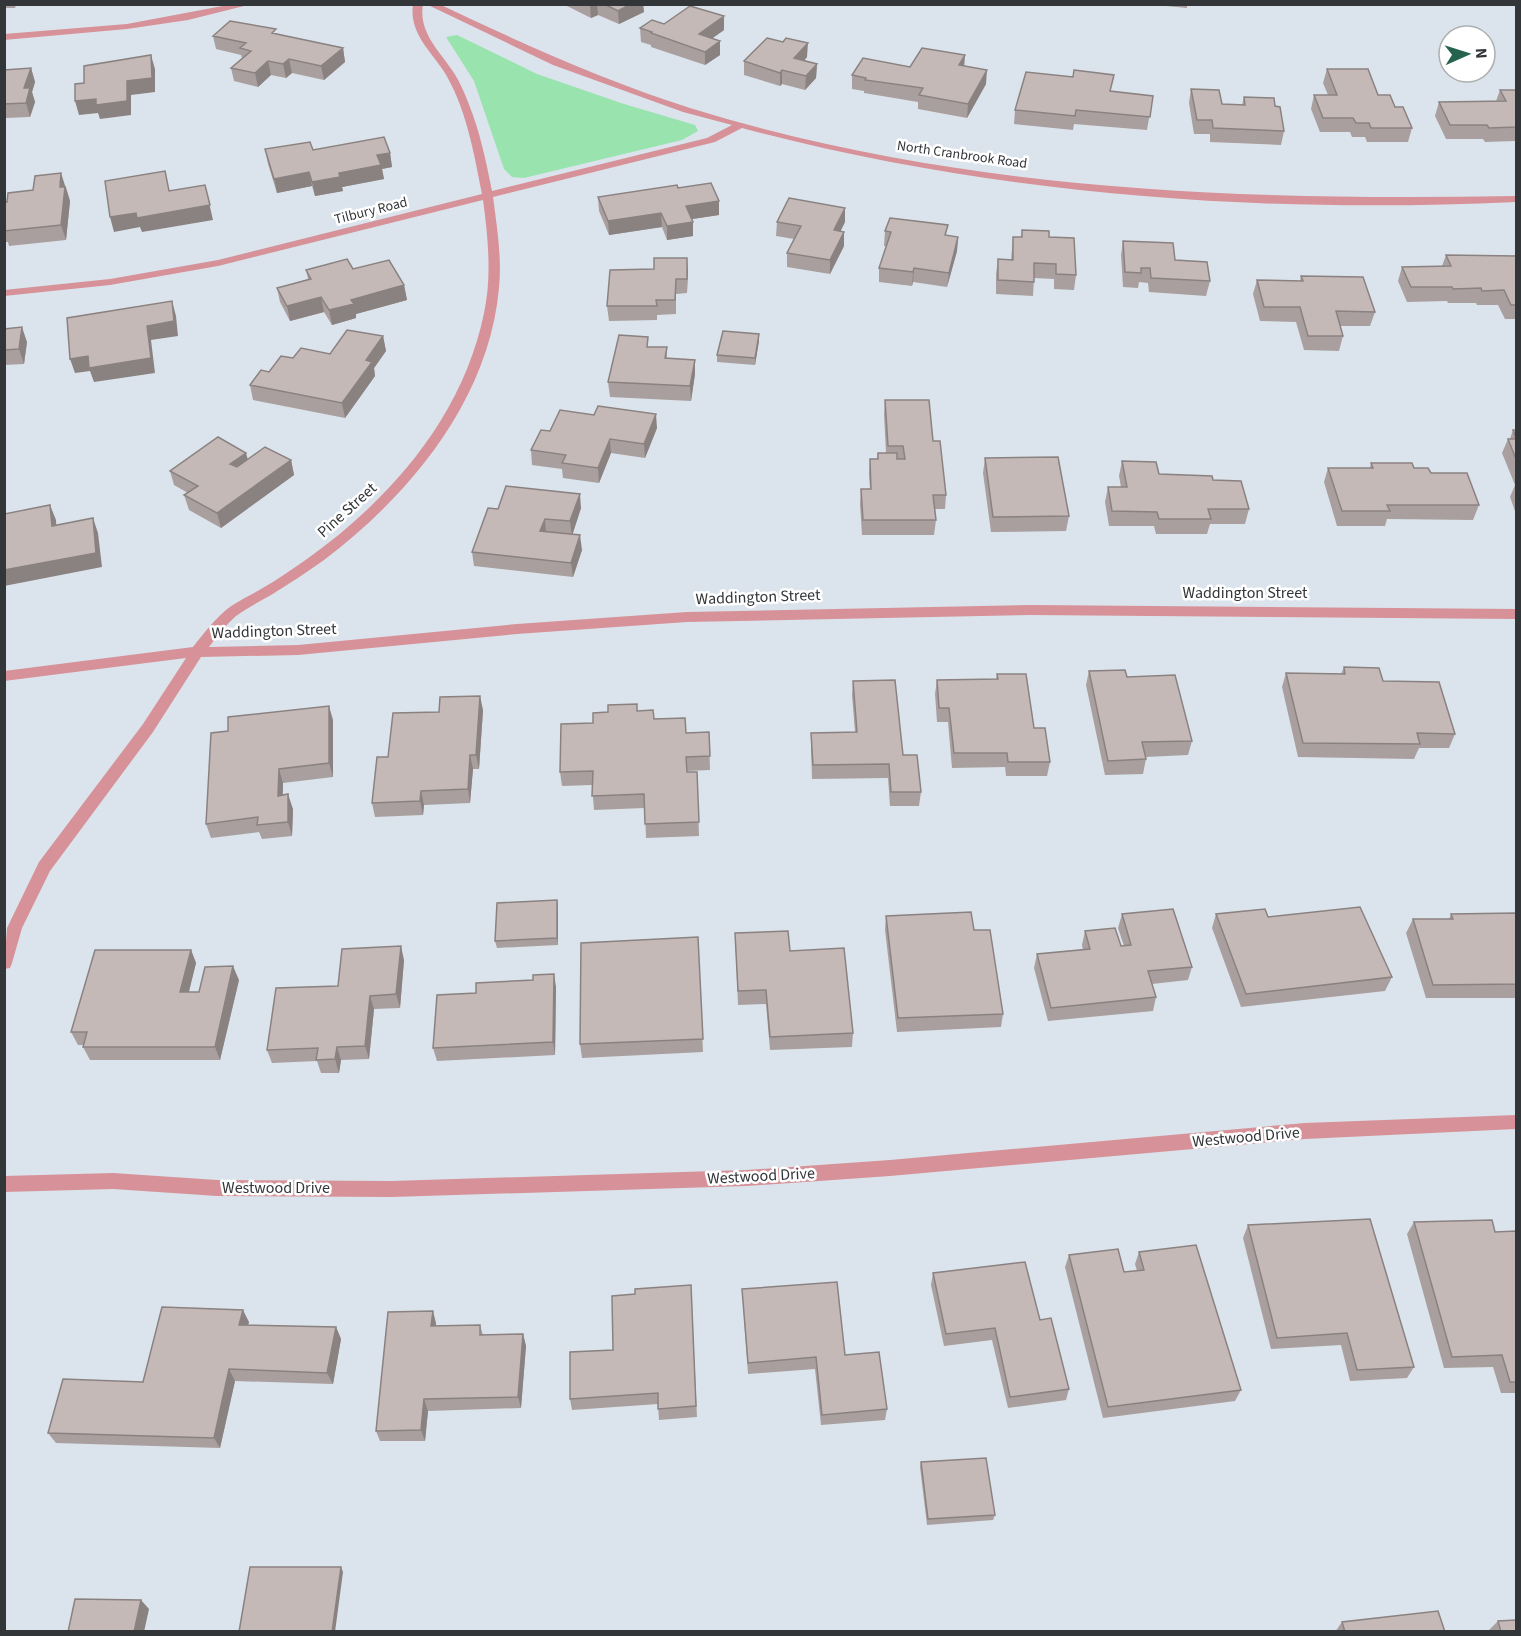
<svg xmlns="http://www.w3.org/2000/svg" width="1521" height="1636" font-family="'Source Sans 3',sans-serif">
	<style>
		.green { fill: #99e3af }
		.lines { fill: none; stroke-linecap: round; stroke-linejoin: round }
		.minor { fill: #d69298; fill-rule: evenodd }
		.wall { fill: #a99f9e }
		.shaded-wall { fill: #8a8281 }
		.building { fill: #c5b9b8; stroke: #8a8281; stroke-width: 1.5 }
		.labels { text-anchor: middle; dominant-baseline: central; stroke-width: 5; stroke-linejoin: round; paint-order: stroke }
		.far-street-label { font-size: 14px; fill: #333639; stroke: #fff }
		.street-label { font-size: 16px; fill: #333639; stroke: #fff }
	</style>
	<rect width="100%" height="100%" fill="#dbe4ec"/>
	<!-- green -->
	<path class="green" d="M457,35L537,74L624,104L695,125L698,131L682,140L524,178L512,177L504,169L474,81L446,37Z"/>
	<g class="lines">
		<!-- minor -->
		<path class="minor" d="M233,4H252L188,20L127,29L4,40V34L127,24Z
			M413,4H423C418,33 440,51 454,73C460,82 464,92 468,102C480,131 486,161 492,191L707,138L732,125L683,112L553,65L426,4H439C521,43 603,80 690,108C958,191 1239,201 1516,196V202C1257,214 994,195 742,128L715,142L493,197C497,227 502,258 499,288C489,400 410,495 324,560C307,572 289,584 271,595C259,602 247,608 236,616C226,625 217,636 209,647L298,645L517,624L687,612L1031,605L1516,609V619L1031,615L687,622L517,634L298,655L201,657L153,732L50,871L22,928L12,963L10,968L4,969L7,928L39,862L143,724L186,658L4,681V671L193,647C203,634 214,620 226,610C237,601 250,596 261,589C277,580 292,569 307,559C391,499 463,416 484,313C492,276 488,237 483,200L218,266L110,285L4,296V290L110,279L218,260L482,194C474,153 466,106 443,70C429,49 409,32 413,4Z
			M1516,1115V1129L1305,1139L890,1176L746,1186L392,1197L217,1196L113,1189L4,1192V1176L113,1173L217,1180L392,1181L746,1170L890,1160L1305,1123Z"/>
	</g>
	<!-- wall -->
	<path class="wall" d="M4,4H34L16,5L15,8H4Z
		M563,4H643L644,12L619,24L598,15L591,18Z
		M1166,4H1196V6H1187V8L1166,6Z
		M664,24L724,30L712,38L720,55L705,65L651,47V45L641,42L640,28Z
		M277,34L343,48L345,62L324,80L292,73L286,78L271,75L258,87L234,81L231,68L242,58L241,55L216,49L213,36Z
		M807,57L804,61L817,64L816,78L805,90L782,84L780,86L744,75V61Z
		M964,66L986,84L967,118L918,109V102L864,93V91L852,89V75L910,67Z
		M31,68L35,82L32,92L35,102L30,117L6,118L5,124L4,70Z
		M1327,69L1378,95L1395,107L1412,128L1408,142H1367L1365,137H1352L1350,132H1320L1311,109L1314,95H1328L1323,83Z
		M1191,89L1222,104L1242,105L1244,97L1275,106L1284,131L1281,145L1210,142V134H1194L1189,103Z
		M1500,90H1516V141L1485,142L1483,139H1446L1435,116L1439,102L1496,101Z
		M1111,91L1153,96L1147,130L1074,124L1073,130L1014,124L1015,110Z
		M265,149L313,150L390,153L392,167L382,169L384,179L342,187L343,191L315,196L312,186L277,193L268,164Z
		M66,187L70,201L66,240L9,246L8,242H4V202Z
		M678,188L719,201V215L692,219L693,222V236L667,240L662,227L609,235L599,211L598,197Z
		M845,208V222L840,231L844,232V246L830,274L787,267V253L794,239L776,236L777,222Z
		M1022,230L1049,237L1076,275L1074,290L1054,289V279L1034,278L1033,296L996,294V274L998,259L1011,260L1013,237H1021Z
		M885,231L958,237L957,251L947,287L913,282L912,286L879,282V268L887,246H884Z
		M1123,241L1175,260L1210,281L1206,296L1149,292L1148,283L1139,282L1138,288L1123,287L1121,255Z
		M1446,255L1516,256V319H1505L1498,305H1477L1476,303H1448L1447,301L1407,302L1398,281L1402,267L1442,266Z
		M687,258V293L676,294V314L657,315V320L609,321L607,306L654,269Z
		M353,269L404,285L407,300L356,314V318L332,325L324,312L290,321L280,302L277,288L308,279L306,270Z
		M1301,276L1375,312L1370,326H1340L1343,336L1339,351L1304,350L1296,322L1260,321L1253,294L1257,280L1300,281Z
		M4,329L27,342L24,364L4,365Z
		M383,336L386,351L374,368L375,376L345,418L253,400L250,385L269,372L293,358L330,354Z
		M759,341L755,365L717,362V355Z
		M649,347H667V358L695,360V374L691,401L610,397L608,382Z
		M885,400L933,441L946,495L945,509H935L936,520L934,535H862L860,504L861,489H870L869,474L870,459H877L878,453H886L884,414Z
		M657,428L645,458L611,453L599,483L563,478L562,469L532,465L531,450L550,431Z
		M1513,430H1516V514L1510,497L1515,485L1502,453L1508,439H1510Z
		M985,458L1069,516L1066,531L991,532L983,473Z
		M248,459L291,460L294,475L221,528L189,510L184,495L188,493L174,485L170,471Z
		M1122,461L1159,474L1213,480L1249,509L1245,524H1210L1207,534H1156L1154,526H1109L1105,502L1108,487H1121L1119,476Z
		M1371,463L1414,468L1431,473L1479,505L1473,520L1387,519L1385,526H1337L1324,482L1328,468H1370Z
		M581,508L572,535L582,550L573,577L474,566L472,552L498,509Z
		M1344,667L1383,681L1455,734L1449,748H1419L1414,759L1298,757L1282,687L1286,673L1341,674Z
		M1089,671L1127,677L1192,741L1188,755L1145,757L1146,759L1143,774L1105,775L1086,685Z
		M997,674L1034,728L1050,762L1047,776H1006L1005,767L952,768L948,722H937L935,694L937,680L996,679Z
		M853,681L903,755L921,792L919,806H890L888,778L812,779L811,747V733L855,732L852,695Z
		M483,710L479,769H473L470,803L424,805L423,815L375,817L372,803L388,757Z
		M637,711L686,733L709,732L710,770L687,771V772H697L699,836L646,838L645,808L594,810L592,785L562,786L560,772L593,723Z
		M333,720V777L283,783V795L293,809L292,836L262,839L259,832L211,838L206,824Z
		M557,900L558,907V945L497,948L495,941Z
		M1516,913V998H1426L1406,933L1413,919H1449L1451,914Z
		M1122,914L1192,967L1188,980L1152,984L1156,997L1153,1011L1048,1021L1034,968L1037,954L1083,950L1082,945L1085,931L1121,946H1124L1118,928Z
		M1216,914L1268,917L1392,977L1385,991L1241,1007L1212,928Z
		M886,916L974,930L1003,1014L1001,1027L897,1032L885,930Z
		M735,933L790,951L853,1033L852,1047L770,1050L766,1004L738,1005Z
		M698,937L703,1052L582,1058L580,1044Z
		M191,950L196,963L189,992H199L239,980L220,1060H90L83,1047L84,1045H78L71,1032Z
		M404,960L400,1008L374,1009L369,1059L341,1060L339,1073H321L317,1061L272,1063L267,1050L338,986Z
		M533,980L556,987L555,1055L437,1061L433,1048L476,993Z
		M1414,1222L1495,1232L1516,1231V1393H1501L1493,1367L1444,1368L1407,1234Z
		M1248,1225L1414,1367L1407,1378L1350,1381L1341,1345L1271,1349L1243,1238Z
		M1139,1252L1241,1390L1235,1401L1103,1418L1065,1267L1069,1255L1124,1272L1137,1271L1135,1264Z
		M933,1273L1069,1389L1066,1400L1008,1408L992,1340L944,1346L931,1285Z
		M691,1285L697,1417L659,1420L658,1404L572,1410L570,1399L613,1350L635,1294Z
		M742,1289L845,1355L887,1409L885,1420L821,1425L815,1369L748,1374Z
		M249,1322L248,1325L336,1327L341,1339L333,1384L235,1381L220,1448L56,1443L48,1433L143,1382Z
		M436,1323V1326L480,1325L483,1335L523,1334L526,1346L521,1408L428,1411L425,1441H380L376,1431Z
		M921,1462L995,1515L993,1520L927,1525L920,1467Z
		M1498,1621L1516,1632H1489V1630Z
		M1342,1622L1445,1632H1335Z"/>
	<!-- shaded-wall -->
	<path class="shaded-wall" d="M597,4L598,15L591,18L590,5Z
		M631,4H643L644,12L619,24L618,11Z
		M724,16V30L699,48V34Z
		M720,41V55L705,65V52Z
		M808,43L807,57L793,72L794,58Z
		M343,48L345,62L324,80L321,66Z
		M151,55L155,69V92L131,95V115L100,119L98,113L79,115L75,101L96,99L127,81Z
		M965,55L964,69L959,65Z
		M289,59L292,73L286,78L283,64Z
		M268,61L271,75L258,87L255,73Z
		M817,64L816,78L805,90L806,76Z
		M31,68L35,82L32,92L35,102L30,117L26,103L24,88Z
		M782,70V84L780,86V73Z
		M987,70L986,84L967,118L968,104Z
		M390,153L392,167L382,169L384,179L342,187L343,191L315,196L312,182L339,173L377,155Z
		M309,172L312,186L277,193L274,179Z
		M61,173L70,201L66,240L61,225L60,187Z
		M205,185L213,220L142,232L140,227L114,232L110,217Z
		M719,201V215L686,220V206Z
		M845,208V222L834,245V230Z
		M661,213L662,227L609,235L608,221Z
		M693,222V236L667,240V226Z
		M844,232V246L830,274V260Z
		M958,237L957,251L947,287L949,273Z
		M687,258L688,272L687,293Z
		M914,268L913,282L912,286L913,272Z
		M404,285L407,300L356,314V318L332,325L329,310L351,300Z
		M321,297L324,312L290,321L287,306Z
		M172,301L176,316L178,336L151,340L155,373L94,382L90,371L75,373L70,359L147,326Z
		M22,327L27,342L24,364L19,349Z
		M759,334V341L755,365V358Z
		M383,336L386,351L374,368L375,376L345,418L342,403L366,360Z
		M695,360V374L691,401L690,386Z
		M656,414L657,428L645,458L644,444Z
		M610,439L611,453L599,483L598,468Z
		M246,453L250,467L234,478L230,464Z
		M291,460L294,475L221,528L217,513Z
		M580,494L581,508L572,536L570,521Z
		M50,505L56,520L57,540L52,526Z
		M93,518L98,533L102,567L4,586V570Z
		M545,519L546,533L540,531Z
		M580,535L582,550L573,577L571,563Z
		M480,696L483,710L479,769L476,755Z
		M329,706L333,720V777L329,763Z
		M470,755L473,769L470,803L468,789Z
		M279,769L283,783L282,810L278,796Z
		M421,791L424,805L423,815L420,801Z
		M288,794L293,809L292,836L288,822Z
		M557,900L558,907V945L557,938Z
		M401,946L404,960L400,1008L396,994Z
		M191,950L196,963L185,1006L180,992Z
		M233,966L239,980L220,1060L215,1047Z
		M554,974L556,987L555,1055L553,1042Z
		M370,996L374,1009L369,1059L365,1046Z
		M337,1047L341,1060L339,1073L335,1059Z
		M243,1310L249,1322L245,1336L239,1325Z
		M433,1311L436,1323L435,1338L431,1326Z
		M336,1327L341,1339L333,1384L327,1373Z
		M523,1334L526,1346L521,1408L518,1397Z
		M229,1369L235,1381L220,1448L214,1438Z
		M424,1399L428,1411L425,1441L421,1430Z
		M341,1567L343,1572L335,1632H332Z
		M141,1600L149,1609L144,1632H134Z"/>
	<!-- building -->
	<path class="building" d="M604,4H631L618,11Z
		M690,6L724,16L699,34L720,41L705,52L651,33L652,32L640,28L652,20L664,24Z
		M230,21L276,29L272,33L343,48L321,66L289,59L283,64L268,61L255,73L231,68L251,51L240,48L246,43L213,36Z
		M767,38L783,42L786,38L808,43L794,58L817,64L806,76L782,70L780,73L744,61Z
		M922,48L965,55L959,65L987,70L968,104L919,95L923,88L865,80L866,78L852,75L863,58L910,67Z
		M151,55L152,78L127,81V101L96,105V99L75,101V84L84,83V66Z
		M31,68L24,88H30L26,103L4,104V70Z
		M1327,69H1368L1378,95H1390L1395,107H1403L1412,128H1371L1369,123H1356L1353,118H1323L1314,95H1337Z
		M1074,70L1114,75L1110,91L1153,96L1150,117L1076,110L1075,116L1015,110L1026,72L1073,77Z
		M1191,89L1219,90L1222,104L1245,105L1244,97L1274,98L1275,106L1280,107L1284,131L1213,128L1212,120H1197Z
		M1500,90H1516V127L1489,128L1487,125H1450L1439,102L1506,101Z
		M384,137L390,153L377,155L381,165L339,173L340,177L312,182L309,172L274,179L265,149L310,142L313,150Z
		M165,171L169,191L205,185L210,205L137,218L136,213L110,217L105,181Z
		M61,173L60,187H65L61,225L4,231V202H7L8,193L33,190L35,176Z
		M711,183L719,201L686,206L693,222L667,226L661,213L608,221L598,197L677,185L678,188Z
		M789,198L845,208L834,230L844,232L830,260L787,253L801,226L777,222Z
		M890,218L948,225L945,235L958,237L949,273L914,268L913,272L879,268L891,232L885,231Z
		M1022,230L1049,231V237L1074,238L1076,275L1056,274V264L1034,263V282L998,280V259L1013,260V237H1022Z
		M1123,241L1173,243L1175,260L1207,262L1210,281L1151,278L1150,268H1141V273L1125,272Z
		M1446,255L1516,256V305H1511L1504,290L1482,291L1481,288L1453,289L1452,287H1411L1402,267L1451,266Z
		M654,258H687V279H676L675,300H656L657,306H607L610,270L654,269Z
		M347,259L353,269L389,260L404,285L351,300L354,304L329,310L321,297L287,306L277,288L311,279L306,270Z
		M1301,276L1363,277L1375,312L1336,311L1343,336H1308L1300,307H1264L1257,280L1303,281Z
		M172,301L174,321L147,326L151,358L89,368L88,356L70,359L67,318Z
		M22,327L19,349L4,350V329Z
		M347,330L383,336L366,360L372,362L342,403L250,385L261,370L269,372L281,356L293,358L301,348L330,354Z
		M723,331L759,334L755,358L717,355Z
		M619,335L648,337L647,347H667L665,358L695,360L690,386L608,382Z
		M885,400H929L933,441H940L946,495H933L936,520H863L861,489H871L870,459H878V453H897V459H905L903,446H888Z
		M598,406L656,414L644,444L610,439L598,468L562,463L566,455L531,450L541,430L550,431L560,410L594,415Z
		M1513,430H1516V438Z
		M218,437L246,453L230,464L237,467L265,447L291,460L217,513L184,495L198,486L170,471Z
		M1508,439H1516V459Z
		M1058,457L1069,516L993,517L985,458Z
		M1122,461L1156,462L1159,474L1212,476L1213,480L1241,481L1249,509H1208L1211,519H1159L1157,512L1112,511L1108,487H1127Z
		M1371,463H1412L1414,468H1428L1431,473H1467L1479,505H1387L1390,511H1342L1328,468H1373Z
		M506,486L580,494L570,521L545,519L540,531L580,535L571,563L472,552L488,508L498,509Z
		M50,505L52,526L93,518L96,553L4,570V514Z
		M1344,667L1379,668L1383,681L1439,682L1455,734L1417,733L1420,744L1303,743L1286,673L1345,674Z
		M1125,670L1127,677L1175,675L1192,741L1142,742L1146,759L1108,761L1089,671Z
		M997,674H1026L1034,728H1045L1050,762H1008L1007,753H954L949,708H939L937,680L998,679Z
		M895,680L903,755H917L921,792H891L889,764L813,765L811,733L857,732L853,681Z
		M480,696L476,755H470L468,789L421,791L420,801L372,803L377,757H388L393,713L439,712L440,697Z
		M637,704V711L653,710L654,719L685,718L686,733L709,732L710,756L686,757L687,772H697L699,822L645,824L644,794L592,796L593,771L560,772L561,724L593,723V713L608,712V705Z
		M329,706V763L279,769L278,796L288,794V822L257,825L258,817L206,824L211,733L228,731V717Z
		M557,900V938L495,941L497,903Z
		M1360,907L1392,977L1246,994L1216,914L1265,909L1268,917Z
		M1173,909L1192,967L1148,971L1156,997L1051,1008L1037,954L1090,949L1085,931L1115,928L1121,946L1131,945L1122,914Z
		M971,912L974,930H990L1003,1014L898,1018L886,916Z
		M1516,913V984L1433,985L1413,919H1453L1451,914Z
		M788,931L790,951L844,948L853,1033L770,1037L766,990L738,991L735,933Z
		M698,937L703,1039L580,1044L581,943Z
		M401,946L396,994L370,996L365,1046L337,1047L335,1059L316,1060L318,1048L267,1050L276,988L338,986L342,949Z
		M95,950H191L180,992H199L205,967L233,966L215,1047H83L87,1032H71Z
		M554,974L553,1042L433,1048L437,995L476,993V983L533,980V975Z
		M1370,1219L1414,1367L1357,1370L1347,1333L1277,1338L1248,1225Z
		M1492,1220L1495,1232L1516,1231V1382H1510L1502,1355L1452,1357L1414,1222Z
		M1196,1245L1241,1390L1108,1407L1069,1255L1118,1249L1124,1272L1144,1270L1139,1252Z
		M1025,1262L1040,1320L1051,1318L1069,1389L1010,1397L995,1328L946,1334L933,1273Z
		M837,1282L845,1355L879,1352L887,1409L822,1415L816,1357L748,1363L742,1289Z
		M691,1285L696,1406L658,1409V1393L570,1399V1352L613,1350L612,1296L635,1294V1289Z
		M162,1307L243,1310L239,1325L336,1327L327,1373L229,1369L214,1438L48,1433L63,1379L143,1382Z
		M433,1311L431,1326L480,1325V1335L523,1334L518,1397L424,1399L421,1430L376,1431L388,1312Z
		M986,1458L995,1515L928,1519L921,1462Z
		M250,1567H341L332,1632H239Z
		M75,1599L141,1600L134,1632H68Z
		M1438,1611L1445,1632H1345L1342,1622Z
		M1516,1620V1632H1501L1498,1621Z"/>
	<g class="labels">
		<!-- far-street labels -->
		<g class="far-street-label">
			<text transform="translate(962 155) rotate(8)">North Cranbrook Road</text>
			<text transform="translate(371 211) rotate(-14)">Tilbury Road</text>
		</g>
		<!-- street labels -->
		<g class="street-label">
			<text transform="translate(347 510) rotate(-42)">Pine Street</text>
			<text x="1245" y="593">Waddington Street</text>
			<text transform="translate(758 597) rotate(-2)">Waddington Street</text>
			<text transform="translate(274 631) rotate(-2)">Waddington Street</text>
			<text transform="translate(1246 1137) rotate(-5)">Westwood Drive</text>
			<text transform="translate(761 1176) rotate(-3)">Westwood Drive</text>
			<text x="276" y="1188">Westwood Drive</text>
		</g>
	</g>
	<!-- border -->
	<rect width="1521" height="1636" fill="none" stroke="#333639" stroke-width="12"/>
	<!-- north arrow -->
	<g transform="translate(1467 54) rotate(87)"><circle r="28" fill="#ffffff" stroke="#adafb0" stroke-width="1.5"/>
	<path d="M0-4.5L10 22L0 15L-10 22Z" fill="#26634f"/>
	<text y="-9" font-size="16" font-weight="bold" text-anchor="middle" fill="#333639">N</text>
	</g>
</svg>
